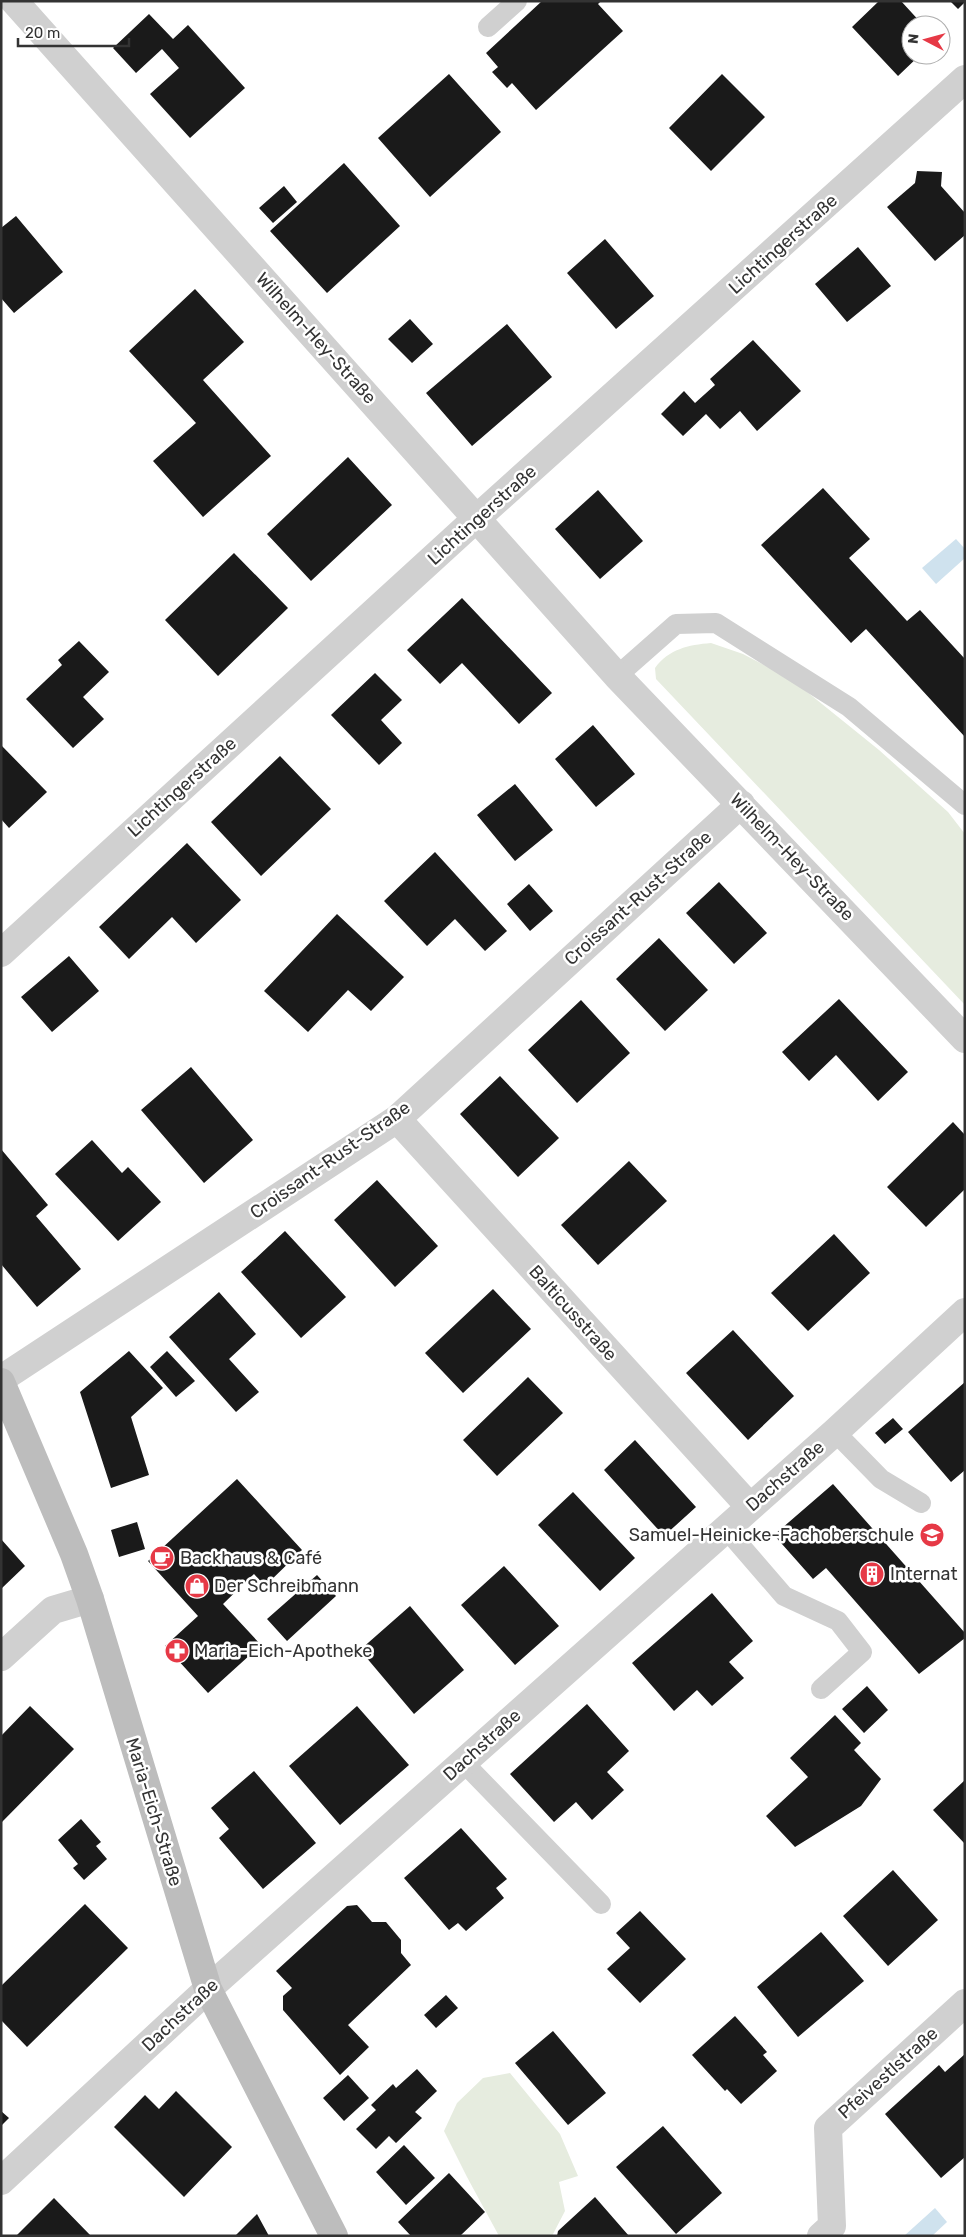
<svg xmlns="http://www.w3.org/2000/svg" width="966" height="2237" font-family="Rubik,sans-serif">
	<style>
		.green { fill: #e6ecdf }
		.water { fill: #cfe2ee }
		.building { fill: #1a1a1a }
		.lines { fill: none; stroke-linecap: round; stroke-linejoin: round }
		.lane { stroke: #d0d0d0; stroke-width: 20 }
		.street { stroke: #d0d0d0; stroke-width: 28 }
		.secondary { stroke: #bdbdbd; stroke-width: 28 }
		.labels { text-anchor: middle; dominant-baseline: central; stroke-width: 5; stroke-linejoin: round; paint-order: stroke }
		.street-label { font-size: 18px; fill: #333; stroke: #fff }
		.poi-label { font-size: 18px; fill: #333; stroke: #fff; text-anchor: start }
	</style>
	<rect width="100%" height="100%" fill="#fff"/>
	<!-- green -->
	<path class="green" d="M711,643L743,654L791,679L879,750L948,812L965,834V1005L656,679L655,668C669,649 688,645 711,643Z
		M510,2073L560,2134L578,2176L559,2182L565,2211L552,2236H499L467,2177L444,2131L457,2103L483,2078Z"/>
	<!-- water -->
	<path class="water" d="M956,539L965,549V558L936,584L922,568Z
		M935,2208L947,2222L932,2236H904Z"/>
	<!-- building -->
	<path class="building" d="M542,1H601L598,4L623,31L536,110L512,83L507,88L492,72L498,67L486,53Z
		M879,1H901L923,25H911V55H920L898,76L852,27Z
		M950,1H965V2L958,9Z
		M149,14L173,39L188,25L245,88L190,138L150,94L179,68L162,49L136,73L113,48Z
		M449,74L501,132L430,197L378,138Z
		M722,74L765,117L711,171L669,128Z
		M344,163L400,226L327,293L270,231Z
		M917,171L942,172L941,186L965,213V235L935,261L887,207L915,183Z
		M284,186L297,202L273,223L259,208Z
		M16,216L63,272L14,313L1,298V228Z
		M605,239L654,296L616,329L567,273Z
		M858,247L891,286L847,322L815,284Z
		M195,289L244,342L203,380L271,456L203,517L153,461L196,423L129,351Z
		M410,319L433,344L412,363L388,339Z
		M507,324L552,377L472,446L426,393Z
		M753,340L801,391L757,431L740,411L720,429L706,414L683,436L661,414L684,391L695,403L715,385L710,379Z
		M348,457L392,505L311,581L267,534Z
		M823,488L870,539L849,558L907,621L920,610L965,659V737L866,629L851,643L761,545Z
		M598,490L643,541L600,579L555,529Z
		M234,553L288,608L218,676L165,620Z
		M462,598L552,693L519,724L462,663L440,684L407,650Z
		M79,641L109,672L83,697L104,719L73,748L26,699L62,665L58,660Z
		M375,673L402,700L381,720L402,743L379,765L331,715Z
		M593,725L635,774L596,807L555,759Z
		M1,745L47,792L9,828L1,819Z
		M280,756L331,809L261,876L211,822Z
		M515,784L553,830L515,861L477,815Z
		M187,843L241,900L196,943L172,917L129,959L99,927Z
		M435,852L507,931L485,951L455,919L427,946L384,901Z
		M719,882L767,933L734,964L686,913Z
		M529,884L553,911L530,931L507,904Z
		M337,914L404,977L371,1011L348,990L308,1032L264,991Z
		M659,938L708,990L665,1031L616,979Z
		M69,956L99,991L52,1032L21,997Z
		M839,999L908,1072L878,1101L836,1055L809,1081L782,1052Z
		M581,1000L630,1053L577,1103L528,1050Z
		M191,1067L253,1140L204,1183L141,1110Z
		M500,1076L559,1138L518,1177L460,1114Z
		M953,1122L965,1135V1189L926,1227L887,1187Z
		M92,1140L122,1173L128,1167L161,1202L118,1241L55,1174Z
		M1,1149L48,1205L36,1216L81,1269L37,1307L1,1264Z
		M629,1161L667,1201L598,1265L561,1225Z
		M377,1180L438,1246L395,1287L334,1220Z
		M285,1231L346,1297L301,1338L241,1272Z
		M834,1234L870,1273L808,1331L771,1293Z
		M493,1289L531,1329L463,1393L425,1353Z
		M219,1292L256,1334L229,1359L259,1392L236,1412L169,1337Z
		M733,1330L794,1396L748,1440L686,1373Z
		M129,1351L163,1388L131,1417L149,1475L111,1488L80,1392Z
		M167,1351L195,1381L176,1397L150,1367Z
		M528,1377L563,1413L497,1476L463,1440Z
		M965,1382V1470L951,1482L908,1432Z
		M893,1418L903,1429L885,1444L875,1433Z
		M635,1440L696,1507L664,1536L604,1470Z
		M237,1479L302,1550L265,1586L254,1574L223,1604L261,1645L208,1693L165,1646L198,1616L148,1561Z
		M833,1484L965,1633V1638L919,1674L826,1568L813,1579L774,1535Z
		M573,1492L635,1558L600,1591L538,1525Z
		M137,1522L145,1549L119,1557L111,1530Z
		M1,1539L25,1566L1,1589Z
		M504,1566L559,1626L515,1665L461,1605Z
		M317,1575L336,1596L287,1641L267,1619Z
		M712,1593L753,1641L729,1662L744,1678L712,1706L697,1690L674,1711L632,1663Z
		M410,1606L464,1670L414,1714L360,1650Z
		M867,1686L888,1710L864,1733L842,1709Z
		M587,1704L629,1751L607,1772L624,1790L592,1820L576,1802L554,1822L510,1774Z
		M30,1706L74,1749L1,1823V1736Z
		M357,1706L409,1765L340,1825L289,1766Z
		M835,1715L861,1743L854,1750L881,1779L861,1806L795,1847L766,1816L808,1777L790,1758Z
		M254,1771L316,1843L263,1889L219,1838L229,1829L211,1808Z
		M965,1780V1844L933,1810Z
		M81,1819L101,1842L96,1846L107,1859L84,1880L73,1868L78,1864L58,1840Z
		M461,1828L507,1879L496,1888L504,1898L466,1931L458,1923L449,1930L404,1878Z
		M893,1870L938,1920L888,1966L843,1916Z
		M85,1904L128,1948L27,2047L1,2020V1986Z
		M357,1905L372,1922H386L401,1940V1953L411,1965L348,2025L369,2047L340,2075L283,2010V1996L292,1988L276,1971L347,1906Z
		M640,1911L686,1959L640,2003L607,1969L630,1948L616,1933Z
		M821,1932L864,1981L798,2037L757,1987Z
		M446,1995L458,2008L436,2028L424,2015Z
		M735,2016L767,2052L763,2055L777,2071L741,2104L727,2089L725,2091L692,2055Z
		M553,2031L606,2093L568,2125L515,2063Z
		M965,2054V2157L941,2178L885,2114L939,2065L945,2072Z
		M417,2069L437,2091L415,2112L422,2118L396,2143L389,2136L376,2149L356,2129L376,2110L371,2105L393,2084L396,2088Z
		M348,2075L369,2098L344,2121L323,2098Z
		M176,2091L232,2147L184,2197L114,2127L145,2095L159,2109Z
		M1,2111L9,2118L1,2126Z
		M663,2126L722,2193L676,2234L616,2167Z
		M404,2145L435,2178L406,2205L376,2172Z
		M449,2173L485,2212L460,2236H411L398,2222Z
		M595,2197L629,2236H557L558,2231Z
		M54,2198L91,2236H16Z
		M257,2214L269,2236H235Z"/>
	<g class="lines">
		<!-- lane -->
		<path class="lane" d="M488,27L517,1
			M617,676L676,624L716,623L849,707L965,805
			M835,1432L881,1479L921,1503
			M726,1529L784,1596L838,1621L862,1652L821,1689
			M463,1762L601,1904"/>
		<!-- street -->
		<path class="street" d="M14,1L617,676L965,1039
			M1,953L477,518L965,79
			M397,1119L750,1507
			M1,1379L397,1119L741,804
			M1,1657L53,1610L90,1599
			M1,2181L208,1989L835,1432L965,1312
			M821,2236L832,2226L828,2128L965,2003"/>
		<!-- secondary -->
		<path class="secondary" d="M1,1382L74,1554L90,1599L208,1989L334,2236"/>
	</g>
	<!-- icons -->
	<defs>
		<symbol id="school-disc" viewBox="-11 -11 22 22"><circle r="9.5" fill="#e63946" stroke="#fff"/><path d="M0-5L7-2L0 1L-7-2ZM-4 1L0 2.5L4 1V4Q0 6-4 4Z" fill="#fff"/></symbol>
		<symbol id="cafe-disc" viewBox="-11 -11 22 22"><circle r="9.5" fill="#e63946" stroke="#fff"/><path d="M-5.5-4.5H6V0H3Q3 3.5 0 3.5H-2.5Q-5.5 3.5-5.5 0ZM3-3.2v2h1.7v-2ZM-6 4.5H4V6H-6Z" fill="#fff"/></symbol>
		<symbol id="building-disc" viewBox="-11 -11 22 22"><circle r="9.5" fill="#e63946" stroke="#fff"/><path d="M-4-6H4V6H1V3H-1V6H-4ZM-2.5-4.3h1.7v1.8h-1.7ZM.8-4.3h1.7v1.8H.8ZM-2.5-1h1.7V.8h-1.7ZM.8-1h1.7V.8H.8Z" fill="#fff"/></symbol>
		<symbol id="shop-disc" viewBox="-11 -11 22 22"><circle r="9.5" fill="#e63946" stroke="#fff"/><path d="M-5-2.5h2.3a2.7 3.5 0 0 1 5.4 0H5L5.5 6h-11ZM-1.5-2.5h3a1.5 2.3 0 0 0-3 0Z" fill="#fff"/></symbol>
		<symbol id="pharmacy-disc" viewBox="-11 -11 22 22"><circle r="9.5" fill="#e63946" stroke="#fff"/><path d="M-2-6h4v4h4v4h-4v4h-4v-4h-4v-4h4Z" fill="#fff"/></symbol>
	</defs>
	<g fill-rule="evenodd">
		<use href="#school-disc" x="918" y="1521" width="28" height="28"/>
		<use href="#cafe-disc" x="148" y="1544" width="28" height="28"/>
		<use href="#building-disc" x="858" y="1560" width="28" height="28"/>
		<use href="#shop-disc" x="183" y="1572" width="28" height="28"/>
		<use href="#pharmacy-disc" x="163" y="1637" width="28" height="28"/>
	</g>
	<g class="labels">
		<!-- street labels -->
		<g class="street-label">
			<text transform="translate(783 244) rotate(-42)">Lichtingerstraße</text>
			<text transform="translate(316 338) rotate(48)">Wilhelm-Hey-Straße</text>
			<text transform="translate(482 515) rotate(-42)">Lichtingerstraße</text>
			<text transform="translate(182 787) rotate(-42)">Lichtingerstraße</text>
			<text transform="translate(792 857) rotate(46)">Wilhelm-Hey-Straße</text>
			<text transform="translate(638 898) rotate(-42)">Croissant-Rust-Straße</text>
			<text transform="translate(330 1160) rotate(-35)">Croissant-Rust-Straße</text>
			<text transform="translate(573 1313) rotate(48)">Balticusstraße</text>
			<text transform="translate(785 1476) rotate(-41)">Dachstraße</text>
			<text transform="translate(482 1745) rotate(-42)">Dachstraße</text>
			<text transform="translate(154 1812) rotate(73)">Maria-Eich-Straße</text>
			<text transform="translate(180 2015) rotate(-43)">Dachstraße</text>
			<text transform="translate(888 2073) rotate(-42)">Pfeivestlstraße</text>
		</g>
		<!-- poi labels -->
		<g class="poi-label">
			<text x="914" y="1535" text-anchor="end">Samuel-Heinicke-Fachoberschule</text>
			<text x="180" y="1558">Backhaus &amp; Café</text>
			<text x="890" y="1574">Internat</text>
			<text x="214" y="1586">Der Schreibmann</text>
			<text x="194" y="1651">Maria-Eich-Apotheke</text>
		</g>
	</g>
	<!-- border -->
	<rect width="966" height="2237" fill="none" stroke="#333333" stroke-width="5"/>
	<!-- north arrow -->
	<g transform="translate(926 40) rotate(276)"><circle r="24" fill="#ffffff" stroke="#adadad"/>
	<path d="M0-4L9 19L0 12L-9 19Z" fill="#e63946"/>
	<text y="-8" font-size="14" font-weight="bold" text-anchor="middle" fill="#333333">N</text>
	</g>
	<!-- scale -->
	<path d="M18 38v8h111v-8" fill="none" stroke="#333333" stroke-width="2.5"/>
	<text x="25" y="38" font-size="15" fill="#333333" stroke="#ffffff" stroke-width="4" paint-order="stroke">20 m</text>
</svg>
